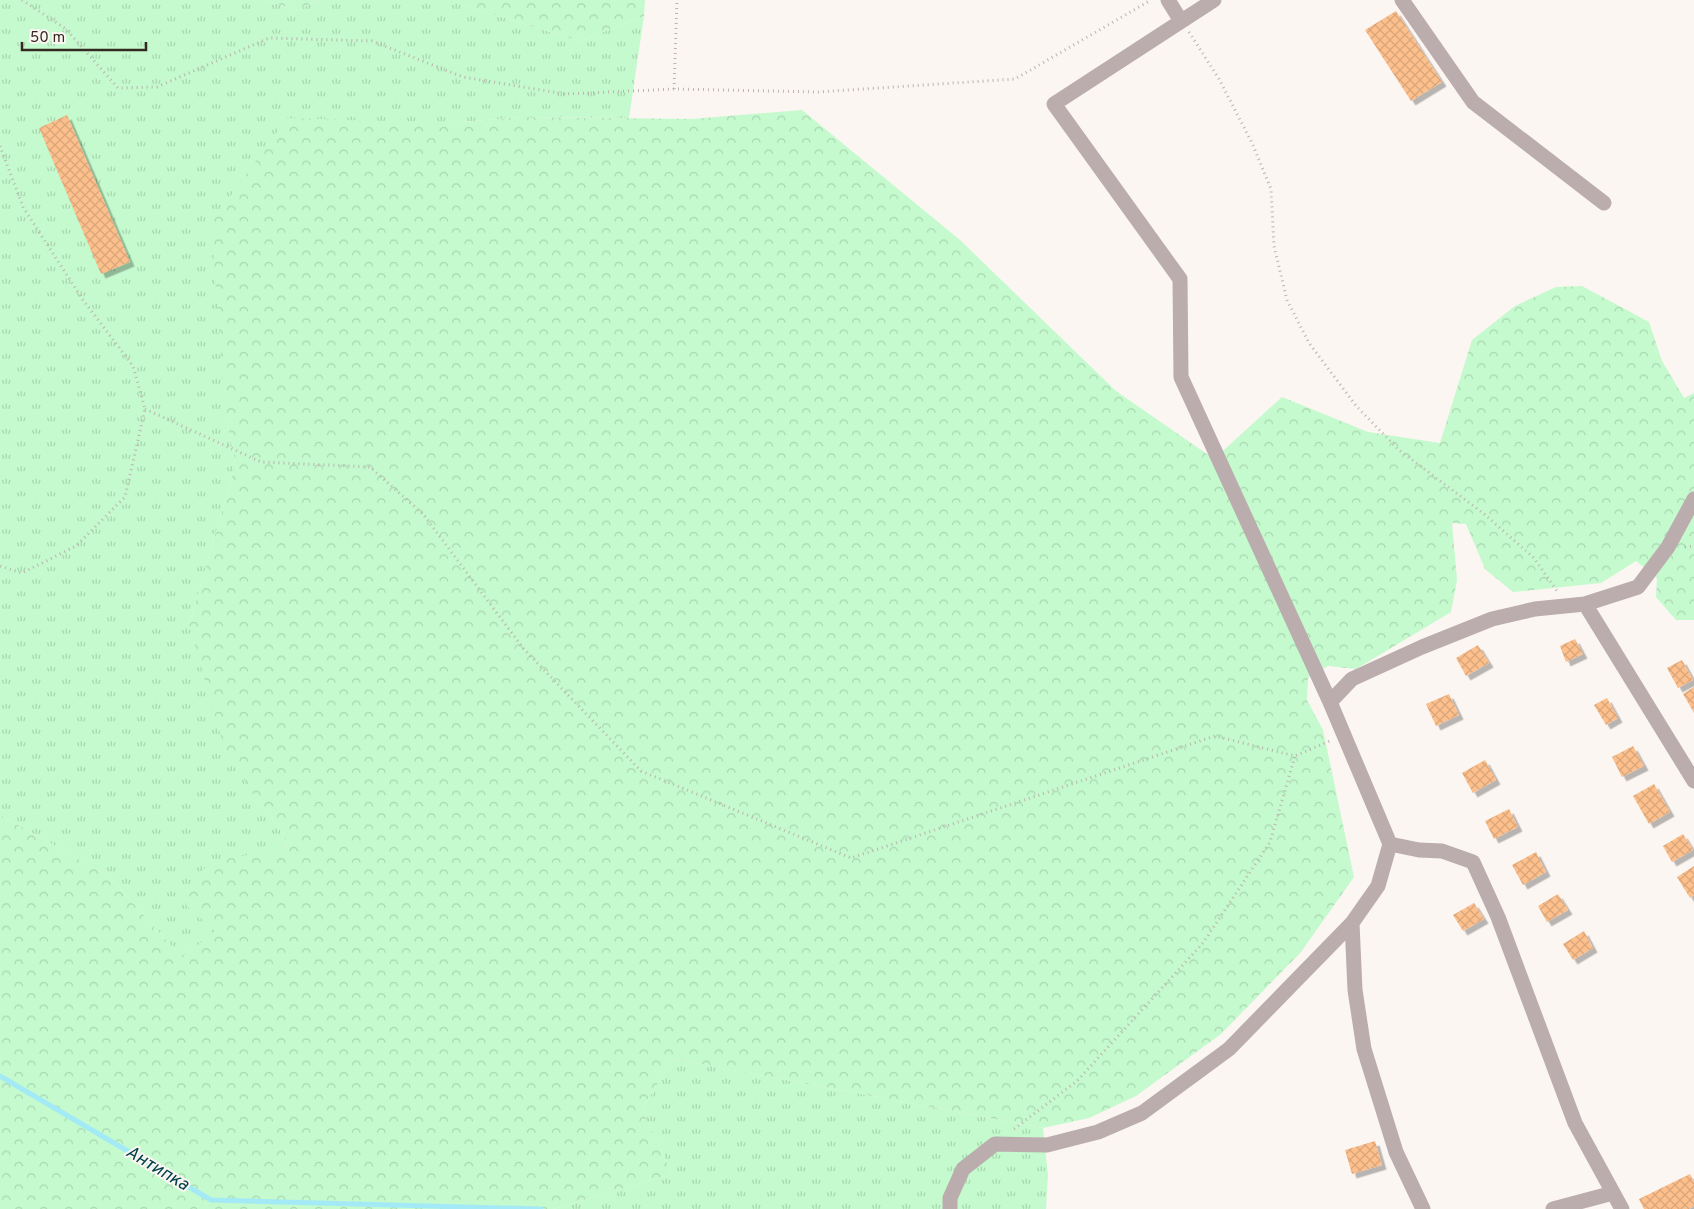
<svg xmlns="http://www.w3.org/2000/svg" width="1694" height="1209" font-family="Overpass,sans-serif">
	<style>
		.grass { fill: url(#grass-tufts) }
		.forest { fill: url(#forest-crowns) }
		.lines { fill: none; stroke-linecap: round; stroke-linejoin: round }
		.stream { stroke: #a3eaf6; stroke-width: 5 }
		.building { fill: url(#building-cross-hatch); filter: url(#shadow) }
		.path { stroke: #bbb4af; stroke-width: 3; stroke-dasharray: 1 4; stroke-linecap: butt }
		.minor { stroke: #bbacae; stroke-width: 15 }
		.labels { text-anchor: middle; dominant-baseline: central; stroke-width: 4; stroke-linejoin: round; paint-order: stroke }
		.water-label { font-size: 18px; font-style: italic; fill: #00414a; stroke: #fbf6f2 }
	</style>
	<defs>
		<pattern id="grass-tufts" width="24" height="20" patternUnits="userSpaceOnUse" patternTransform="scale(1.25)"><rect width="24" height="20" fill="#c4facd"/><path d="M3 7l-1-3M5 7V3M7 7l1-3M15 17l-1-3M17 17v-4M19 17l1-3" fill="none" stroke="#a9d6b0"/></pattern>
		<pattern id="forest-crowns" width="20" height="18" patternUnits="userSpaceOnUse" patternTransform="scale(1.25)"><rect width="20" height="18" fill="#c4facd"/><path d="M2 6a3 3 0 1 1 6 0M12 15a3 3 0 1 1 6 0" fill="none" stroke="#a9d6b0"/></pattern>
		<pattern id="building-cross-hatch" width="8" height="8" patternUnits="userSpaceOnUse" patternTransform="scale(1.25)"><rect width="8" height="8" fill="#fdc08d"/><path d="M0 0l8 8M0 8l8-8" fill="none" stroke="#d9a579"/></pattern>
		<filter id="shadow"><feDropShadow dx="4.5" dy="4.5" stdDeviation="0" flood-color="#0004"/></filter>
	</defs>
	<rect width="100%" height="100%" fill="#fbf6f2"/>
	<!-- grass -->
	<path class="grass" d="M0,0H264L298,10L318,0H453L459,4L580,41L644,16L629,118L522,117L450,123L226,421L236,463L189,625L256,799L284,835L287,850L273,852L216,931L182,958L110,877L0,815Z
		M673,1059L1043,1128L1048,1175L1046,1209H553L672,1174L642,1109Z"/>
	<!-- forest -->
	<path class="forest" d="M264,0H318L298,10Z
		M453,0H645L644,16L580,41L459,4Z
		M802,110L960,240L1116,391L1214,459L1282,397L1368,432L1440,443L1472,340L1515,306L1556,287L1582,286L1649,322L1662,361L1684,398L1694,393V620H1676L1656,597L1657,578L1636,561L1601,583L1513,592L1485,569L1466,524L1452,523L1457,580L1451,612L1356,669L1328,666L1308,678L1307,700L1323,730L1354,877L1301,952L1221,1034L1136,1096L1089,1118L1043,1128L673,1059L642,1109L672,1174L553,1209H0V815L110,877L182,958L215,931L186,905L194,876L217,860L287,849L284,835L256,799L224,747L189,625L236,463L226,421L211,223L287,118L450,123L522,117L692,119Z"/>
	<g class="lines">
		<!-- stream -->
		<path class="stream" d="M0,1076L211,1200L541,1209"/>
	</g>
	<!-- building -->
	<path class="building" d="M1396,11L1442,82L1411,101L1365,30Z
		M67,115L130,262L101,274L39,128Z
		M1575,639L1583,654L1566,662L1560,646Z
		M1478,645L1489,663L1466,676L1456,658Z
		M1682,660L1693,680L1678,688L1667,668Z
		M1694,687V713L1683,694Z
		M1449,694L1459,715L1436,726L1426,704Z
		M1607,698L1618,718L1606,725L1594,705Z
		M1633,746L1644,766L1622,777L1612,757Z
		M1485,760L1496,780L1473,793L1462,773Z
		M1654,784L1670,812L1649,824L1633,796Z
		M1509,809L1518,827L1494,839L1485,821Z
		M1683,834L1693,850L1672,862L1663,846Z
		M1536,852L1546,872L1523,885L1512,865Z
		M1694,866V895L1690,898L1677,877Z
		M1558,894L1568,910L1547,922L1538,906Z
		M1474,903L1484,919L1463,931L1453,915Z
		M1584,931L1593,948L1573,960L1563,944Z
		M1375,1141L1382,1165L1352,1174L1345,1150Z
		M1690,1174L1694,1182V1206L1689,1209H1644L1639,1199Z"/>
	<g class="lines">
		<!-- path -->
		<path class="path" d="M22,0L66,29L118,88L157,87L269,38L372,41L463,77L565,94L674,89L818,92L1015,79L1151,0
			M1189,32L1219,79L1252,143L1271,189L1274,246L1287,300L1309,343L1357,407L1399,450L1483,513L1534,558L1557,591
			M674,89L677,0
			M0,146L23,207L83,300L133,366L145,409L125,497L76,546L22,573L0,566
			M145,409L261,462L370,467L423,514L523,648L641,771L851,858L1215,736L1295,756L1332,740
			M1685,547L1694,546
			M1014,1129L1077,1081L1203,943L1270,842L1295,756"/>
		<!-- minor -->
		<path class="minor" d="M1168,0L1181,21
			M1402,0L1473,102L1604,203
			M1585,604L1694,781
			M1330,702L1352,679L1422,647L1492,619L1535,609L1585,604L1638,587L1668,547L1694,499
			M1390,844L1419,850L1442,851L1473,862L1498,917L1575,1123L1622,1209
			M1352,923L1355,990L1364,1049L1396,1152L1423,1209
			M950,1209V1198L963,1169L995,1144L1047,1145L1098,1132L1142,1113L1229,1049L1352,923L1378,886L1390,844L1330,702L1181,377L1180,279L1054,104L1214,0
			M1553,1209L1613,1193"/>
	</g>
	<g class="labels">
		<!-- water labels -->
		<g class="water-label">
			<text transform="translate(157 1169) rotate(31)">Антипка</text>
		</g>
	</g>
	<!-- scale -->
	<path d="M22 42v8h124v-8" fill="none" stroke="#342a22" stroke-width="2.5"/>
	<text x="30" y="42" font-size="15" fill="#342a22" stroke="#fbf6f2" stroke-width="4" paint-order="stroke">50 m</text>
</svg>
